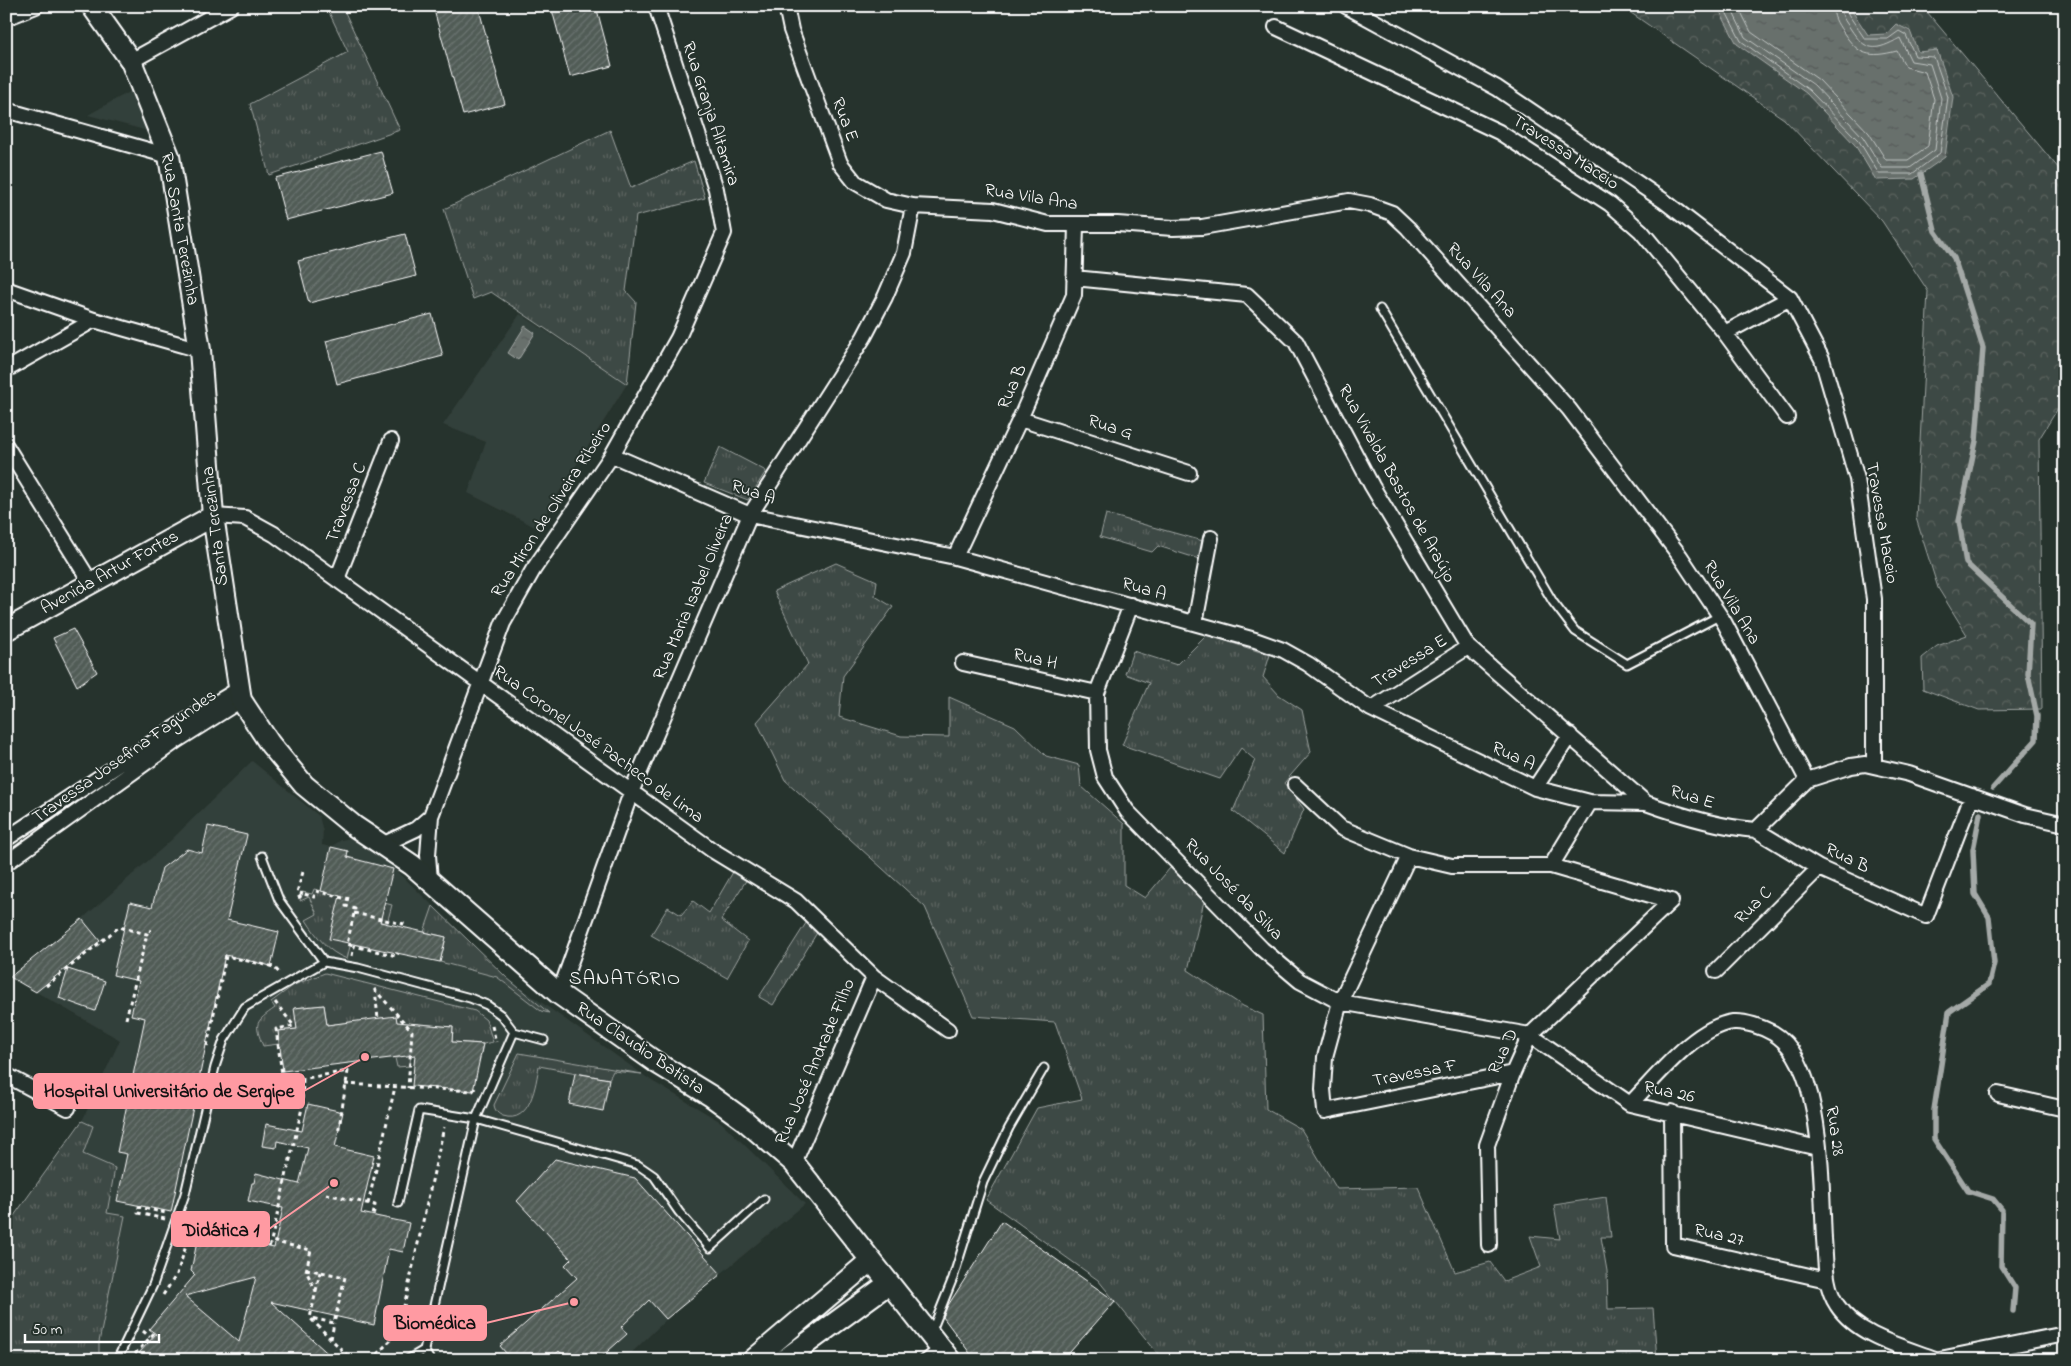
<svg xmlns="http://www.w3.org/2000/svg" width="2071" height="1366" font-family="'Indie Flower',sans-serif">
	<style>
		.built { fill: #333f3a }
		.grass { fill: url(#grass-tufts); stroke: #9ea4a2 }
		.forest { fill: url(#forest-crowns); stroke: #9ea4a2 }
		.water { fill: url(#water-ripples); stroke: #a4a9a7 }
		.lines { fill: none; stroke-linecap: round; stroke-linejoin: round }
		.shore { stroke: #c2c6c4; stroke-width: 1 }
		.stream { stroke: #a4a9a7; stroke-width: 5.5 }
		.building { fill: url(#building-hatch); stroke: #fff; fill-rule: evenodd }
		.lane-casing { stroke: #fff; stroke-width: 11 }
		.street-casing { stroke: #fff; stroke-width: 18 }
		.secondary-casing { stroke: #fff; stroke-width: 24 }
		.path { stroke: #fff; stroke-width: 3; stroke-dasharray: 4 4; stroke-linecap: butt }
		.lane { stroke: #26332d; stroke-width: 7 }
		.street { stroke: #26332d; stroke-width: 14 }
		.secondary { stroke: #26332d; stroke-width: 20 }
		.labels { text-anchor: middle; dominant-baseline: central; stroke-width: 4; stroke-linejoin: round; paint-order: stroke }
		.street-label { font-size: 18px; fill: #fff; stroke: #26332d }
		.quarter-label { font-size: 20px; letter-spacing: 1px; fill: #fff; stroke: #26332d }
		.leader { fill: none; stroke: #ff9aa2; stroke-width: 2 }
		.callout-dot { fill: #ff9aa2; stroke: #26332d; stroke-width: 2 }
		.callout { fill: #ff9aa2; stroke: #ff9aa2; stroke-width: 2 }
		.callout-label { font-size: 19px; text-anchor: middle; font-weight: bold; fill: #111 }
	</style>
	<defs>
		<pattern id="grass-tufts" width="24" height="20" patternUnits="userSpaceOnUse" patternTransform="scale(1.25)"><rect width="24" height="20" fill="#3e4944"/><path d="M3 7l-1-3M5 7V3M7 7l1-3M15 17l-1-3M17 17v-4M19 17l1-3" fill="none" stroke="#5b6460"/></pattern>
		<pattern id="forest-crowns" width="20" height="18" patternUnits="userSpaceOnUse" patternTransform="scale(1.25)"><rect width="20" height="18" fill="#3e4944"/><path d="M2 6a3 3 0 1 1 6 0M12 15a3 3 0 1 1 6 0" fill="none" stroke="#5b6460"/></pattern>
		<pattern id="water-ripples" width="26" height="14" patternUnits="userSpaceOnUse" patternTransform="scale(1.25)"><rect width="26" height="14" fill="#67706c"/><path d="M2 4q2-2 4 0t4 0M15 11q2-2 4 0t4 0" fill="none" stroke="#575a59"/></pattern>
		<pattern id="building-hatch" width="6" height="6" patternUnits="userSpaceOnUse" patternTransform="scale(1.25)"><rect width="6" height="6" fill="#515c57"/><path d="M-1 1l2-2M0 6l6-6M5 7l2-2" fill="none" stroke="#6b7470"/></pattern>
	</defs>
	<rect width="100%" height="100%" fill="#26332d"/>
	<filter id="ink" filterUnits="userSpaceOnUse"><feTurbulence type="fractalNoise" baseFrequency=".02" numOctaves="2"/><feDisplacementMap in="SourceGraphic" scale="10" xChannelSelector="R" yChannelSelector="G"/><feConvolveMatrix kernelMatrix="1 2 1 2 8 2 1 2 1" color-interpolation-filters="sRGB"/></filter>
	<g filter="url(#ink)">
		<!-- built -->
		<path class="built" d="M134,89L152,132L88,115Z
			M520,314L627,384L537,528L468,493L486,442L443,425Z
			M252,761L319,816L323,831L322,845L331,847L341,840L350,838L390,864L507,978L652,1081L721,1122L805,1204L670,1316L624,1360H6V1227L82,1121L120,1040L10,977L82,919L167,844Z"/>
		<!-- grass -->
		<path class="grass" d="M326,6H342L400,130L269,175L250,104L348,52Z
			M610,130L631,188L694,161L705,198L636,216L626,291L636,302L627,384L491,292L473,299L444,209Z
			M720,447L766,471L748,500L704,483Z
			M1106,514L1203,541L1199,559L1158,546L1152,552L1100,537Z
			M836,563L877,581L875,596L893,607L843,676L839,717L901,736L949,737V697L1015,726L1046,756L1079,765L1081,786L1124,824V885L1145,898L1170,868L1204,901L1188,970L1243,1006L1263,1015L1266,1109L1301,1129L1337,1189L1418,1187L1455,1272L1490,1262L1504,1281L1541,1267L1530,1236L1560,1239L1554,1205L1606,1197L1611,1237H1601L1607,1271L1608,1309L1653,1308L1657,1360H1163L1098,1280L986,1200L1037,1108L1082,1099L1055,1022L973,1016L925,907L785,780L757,722L808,664L774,591Z
			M1207,635L1270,655L1263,677L1279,695L1302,710L1311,752L1284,783L1304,809L1285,853L1233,811L1255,760L1241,748L1220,779L1122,745L1149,683L1125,674L1133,651L1177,665Z
			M733,872L747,879L721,920L748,941L727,978L651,935L668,907L681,915L693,901L709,913Z
			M314,889L372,903L373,900L392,905L387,923L357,917L347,959C328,952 317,937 306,920L317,914L309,897L300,901L302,892L312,894Z
			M433,906L507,978L549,1013L541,1011L497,977L440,962L446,937L424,932Z
			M808,920L818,931L773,1005L759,997Z
			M325,973L475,1011L486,1020L493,1042L483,1044L452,1042L453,1027L416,1024L412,1031L410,1066L397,1067L395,1058L401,1057L396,1017L327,1025L324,1005L295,1008L297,1029L278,1031L279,1044L263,1046C254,1023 255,1022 275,1008L271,1002L294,985Z
			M519,1053L642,1074L613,1071L609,1079L539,1066C536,1083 531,1125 503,1116C498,1114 495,1111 494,1105Z
			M82,1121L93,1126L83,1154L115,1168L107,1213L125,1216L99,1342V1360H6V1227Z"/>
		<!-- forest -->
		<path class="forest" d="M1621,6H1922L2065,176V397L2039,439L2042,709L1979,710L1923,689L1922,658L1937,646L1967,635L1938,588L1916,518L1928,291L1882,221L1784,119Z"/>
		<!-- water -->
		<path class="water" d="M1717,6H1852V11L1868,35L1886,34L1896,24L1910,31L1918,52L1937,50L1953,97L1945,157L1914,179L1876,180L1855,145L1806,93L1737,44Z
			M525,326L535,333L518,360L508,353Z"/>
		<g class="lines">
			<!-- shore -->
			<path class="shore" d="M1723,6L1741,41L1809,90L1859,141L1879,174H1912L1940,153L1948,97L1934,57L1915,56L1906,35L1899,31L1888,39H1865L1848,14L1847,6
				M1730,6L1745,37L1814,85L1863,137L1882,168H1910L1935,150L1941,98L1930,64L1911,61L1900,38C1876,51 1866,53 1850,28C1845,21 1841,16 1841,6
				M1738,6L1751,32L1819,80L1869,133L1886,160H1908L1928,146L1934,99L1925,72L1906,67L1897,51C1869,58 1859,56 1843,32C1837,23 1833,17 1833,6"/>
			<!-- stream -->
			<path class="stream" d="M1921,174L1935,231L1954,258L1983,348L1976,441L1959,521L1966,563L2031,624L2028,674L2037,716L2036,740L1993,788
				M1980,814L1973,850L1975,894L1989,917L1994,963L1989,984L1949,1012L1934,1110V1139L1968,1191L1993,1199L2002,1210L2001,1266L2015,1288L2013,1311"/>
		</g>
		<!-- building -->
		<path class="building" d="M448,6H478L505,104L463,115L434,10Z
			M551,6H596L612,66L570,77Z
			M381,151L393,193L286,220L275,178Z
			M405,234L416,276L309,303L298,261Z
			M432,314L443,356L337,384L326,341Z
			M73,629L97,672L77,686L53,638Z
			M208,826L247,835L227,920L279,932L271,966L225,955L171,1212L117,1201L127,1154L117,1152L145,1018L131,1015L139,981L113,975L130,902L152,907L162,868L187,849L202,853Z
			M331,847L348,851L347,857L393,869L380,922L446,937L440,962L329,939L340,896L321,891Z
			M82,919L100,941L36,992L10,977Z
			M68,969L105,981L95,1011L59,998Z
			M324,1005L327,1025L396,1016L397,1022L453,1027L452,1042L483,1044L473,1091L412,1086L415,1055L283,1071L278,1031L297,1029L294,1008Z
			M575,1073L609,1079L603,1111L569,1104Z
			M308,1104L343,1112L335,1147L374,1156L361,1213L409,1223L403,1252L389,1249L374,1325L271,1302L335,1360H147L139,1353L156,1334L149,1329L195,1275L191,1271L199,1232L274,1248L283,1208L248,1201L252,1183H254L256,1173L299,1184L308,1148L277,1141L276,1148L262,1146L266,1124L302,1131ZM256,1277L239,1342L185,1296Z
			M555,1159L635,1178L721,1274L666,1319L649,1300L621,1327L627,1334L598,1360H567L559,1351L549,1360H512L500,1346L577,1278L565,1265L571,1259L517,1201Z
			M1002,1221L1115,1301L1063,1360H975L943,1317L947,1307Z"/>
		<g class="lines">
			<defs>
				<path id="lane" d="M1380,309L1553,602L1575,631L1627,664L1719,616
					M262,856L279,900L324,962
					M398,1203L419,1110L476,1119L638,1165L654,1176L679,1212L710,1248L764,1199
					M931,1333L953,1278L983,1182L1009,1128L1044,1068
					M424,1350L476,1119L514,1032
					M424,1350L430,1360
					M117,1360L153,1285L185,1194L215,1067L224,1040L245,1007L324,962L358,968L470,998L487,1005L501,1015L514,1032L544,1040
					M407,1360L424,1350
					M923,1360L939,1347"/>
				<path id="street" d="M786,6L791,30L840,163L855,182L886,200L913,206L993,210L1048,224H1117L1173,228L1202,227L1349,201L1370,205L1392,213L1408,228L1569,409L1680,556L1724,622L1807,780
					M1346,6L1497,88L1664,201L1790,298L1822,359L1857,479L1874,599V765
					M6,18L36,6
					M1276,27L1499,132L1610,204L1641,231L1725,333L1790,298
					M131,61L231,6
					M6,110L169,156
					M1074,278L1247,295L1296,342L1372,486L1468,647L1646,803C1682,816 1718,827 1756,830L1807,780L1851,766L1865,764L1909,774L2025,815L2065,824
					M6,289L94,320L200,350
					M1725,333L1787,417
					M6,370L94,320
					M1020,419L1189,473
					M6,446L91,583
					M612,455L750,515L955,557L1255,640L1283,650L1308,664L1371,709L1535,788L1590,802L1646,803
					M213,516L245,518L274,534L712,850L796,901L874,977L948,1030
					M955,557L1020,419L1074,295L1076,225
					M337,579L391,441
					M1131,605L1097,693L1098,750L1105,777L1127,811L1262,949L1300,981L1340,1002L1530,1035L1630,1104L1818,1148
					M1195,623L1211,538
					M963,663L1097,693
					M1371,709L1468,647
					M1295,785L1341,828L1409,856L1452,866H1551L1671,901
					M1535,788L1570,735
					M1756,830L1819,868L1926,916L1972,796
					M6,839L173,729L239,689
					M382,845L416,829L431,816
					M1409,856L1340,1002L1325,1057L1323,1089L1325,1111L1513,1073
					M6,863L176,741L241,700
					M1551,866L1590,802
					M430,880L428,855L431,816L503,623L533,570L612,455L678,338L724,233L716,189L656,6
					M1716,971L1819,868
					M559,994L632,790L750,515L864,337L885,297L904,253L913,206
					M6,1075L68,1108
					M1998,1094L2065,1109
					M1630,1104C1656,1078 1695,1027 1733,1022C1745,1021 1762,1027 1773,1033C1824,1062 1821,1185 1824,1239C1826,1261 1824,1286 1837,1305C1857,1336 1903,1347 1935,1359
					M1672,1112L1673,1245L1827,1280
					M794,1163L874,977
					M1489,1245L1487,1145L1513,1073L1530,1035L1671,901
					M1935,1360L2065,1334"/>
				<path id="secondary" d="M92,6L131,61L169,156L200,350L213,516L241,700L270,744L304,785L354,826L412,865L559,994L657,1063L711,1096L744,1120L794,1163L950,1360
					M6,630L213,516
					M753,1360L870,1261
					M784,1360L888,1284"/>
			</defs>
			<!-- lane casing -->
			<use href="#lane" class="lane-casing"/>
			<!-- street casing -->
			<use href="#street" class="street-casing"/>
			<!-- secondary casing -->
			<use href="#secondary" class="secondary-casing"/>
			<!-- path -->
			<path class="path" d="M303,872L297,892L303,894
				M348,897L346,906L355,909L347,944L354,946
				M298,898L304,894L314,897L316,891L347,899
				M354,913L403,924L404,921
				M352,956L354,946L397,956L398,953
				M46,986L119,927L147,934L148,930L151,931
				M374,989L412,1031L408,1088
				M375,989L378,1019
				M275,1002L294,1026L276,1029L283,1082L348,1071L338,1134
				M126,1019L147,934
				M492,1026L496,1042
				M207,1046L226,956L274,967L281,975
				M303,1079L302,1108L271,1241L311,1250L306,1271L316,1291L310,1318L352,1360
				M345,1084L473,1091L475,1088
				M326,1194L375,1205L373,1216
				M368,1204L395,1087
				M165,1219L138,1213L139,1207L166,1213
				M269,1247L271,1241
				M306,1269L345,1277L334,1323L311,1318
				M316,1291L320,1272
				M163,1295L177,1274L192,1227
				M143,1331L150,1337
				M331,1339L334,1323
				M135,1354L154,1333
				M1718,1358L1726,1360
				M371,1360L398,1333L444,1127"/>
			<!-- lane -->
			<use href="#lane" class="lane"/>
			<!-- street -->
			<use href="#street" class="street"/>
			<!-- secondary -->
			<use href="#secondary" class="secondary"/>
		</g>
	</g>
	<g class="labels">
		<!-- street labels -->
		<g class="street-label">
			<text transform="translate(710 114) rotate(72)">Rua Granja Altamira</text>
			<text transform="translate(844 120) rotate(69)">Rua E</text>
			<text transform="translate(1565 153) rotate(33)">Travessa Maceio</text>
			<text transform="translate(1031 198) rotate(9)">Rua Vila Ana</text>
			<text transform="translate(179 229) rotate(80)">Rua Santa Terezinha</text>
			<text transform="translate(1481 281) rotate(48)">Rua Vila Ana</text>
			<text transform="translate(1013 387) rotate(-66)">Rua B</text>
			<text transform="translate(1110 428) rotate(18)">Rua G</text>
			<text transform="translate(1396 484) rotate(61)">Rua Vivalda Bastos de Araújo</text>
			<text transform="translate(753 493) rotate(18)">Rua A</text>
			<text transform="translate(347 503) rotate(-69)">Travessa C</text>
			<text transform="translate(552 510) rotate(-57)">Rua Miron de Oliveira Ribeiro</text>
			<text transform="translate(1881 523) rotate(80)">Travessa Maceio</text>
			<text transform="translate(216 526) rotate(-97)">Santa Terezinha</text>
			<text transform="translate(110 573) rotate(-29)">Avenida Artur Fortes</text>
			<text transform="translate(1144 590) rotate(16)">Rua A</text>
			<text transform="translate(694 597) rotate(-67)">Rua Maria Isabel Oliveira</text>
			<text transform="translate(1731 603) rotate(59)">Rua Vila Ana</text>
			<text transform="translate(1035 660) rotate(13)">Rua H</text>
			<text transform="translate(1410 662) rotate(-32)">Travessa E</text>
			<text transform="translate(598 745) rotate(36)">Rua Coronel José Pacheco de Lima</text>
			<text transform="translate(125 757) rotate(-35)">Travessa Josefina Fagundes</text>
			<text transform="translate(1513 757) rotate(25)">Rua A</text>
			<text transform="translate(1692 798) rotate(17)">Rua E</text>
			<text transform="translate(1847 859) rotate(26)">Rua B</text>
			<text transform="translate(1233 890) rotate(46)">Rua José da Silva</text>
			<text transform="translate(1754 906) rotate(-45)">Rua C</text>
			<text transform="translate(640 1049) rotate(34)">Rua Claudio Batista</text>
			<text transform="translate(1504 1052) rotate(-65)">Rua D</text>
			<text transform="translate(816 1062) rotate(-67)">Rua José Andrade Filho</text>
			<text transform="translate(1415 1074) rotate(-11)">Travessa F</text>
			<text transform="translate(1669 1093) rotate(12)">Rua 26</text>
			<text transform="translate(1834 1131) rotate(82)">Rua 28</text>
			<text transform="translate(1719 1236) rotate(13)">Rua 27</text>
		</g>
		<!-- quarter labels -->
		<g class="quarter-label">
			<text x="625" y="979">SANATÓRIO</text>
		</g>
	</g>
	<!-- callouts -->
	<path class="leader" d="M365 1057L304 1091M334 1183L269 1229M574 1302L486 1323"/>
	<g class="callout-dot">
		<circle cx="365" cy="1057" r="5"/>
		<circle cx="334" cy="1183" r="5"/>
		<circle cx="574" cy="1302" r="5"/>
	</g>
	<g class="callout">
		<rect x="34" y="1074" width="270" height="34" rx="5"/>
		<rect x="172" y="1212" width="97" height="34" rx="5"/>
		<rect x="384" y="1306" width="102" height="34" rx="5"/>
	</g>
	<g class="callout-label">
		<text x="169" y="1097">Hospital Universitário de Sergipe</text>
		<text x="221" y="1236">Didática 1</text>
		<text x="435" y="1329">Biomédica</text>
	</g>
	<!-- margin -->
	<rect width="2071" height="1366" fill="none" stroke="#26332d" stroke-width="25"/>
	<rect x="12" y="12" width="2046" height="1341" fill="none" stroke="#fff" stroke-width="2" filter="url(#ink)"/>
	<!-- scale -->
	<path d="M25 1334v8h134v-8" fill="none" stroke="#ffffff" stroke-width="2.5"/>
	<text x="32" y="1334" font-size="15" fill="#ffffff" stroke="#26332d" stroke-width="4" paint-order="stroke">50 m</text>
</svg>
